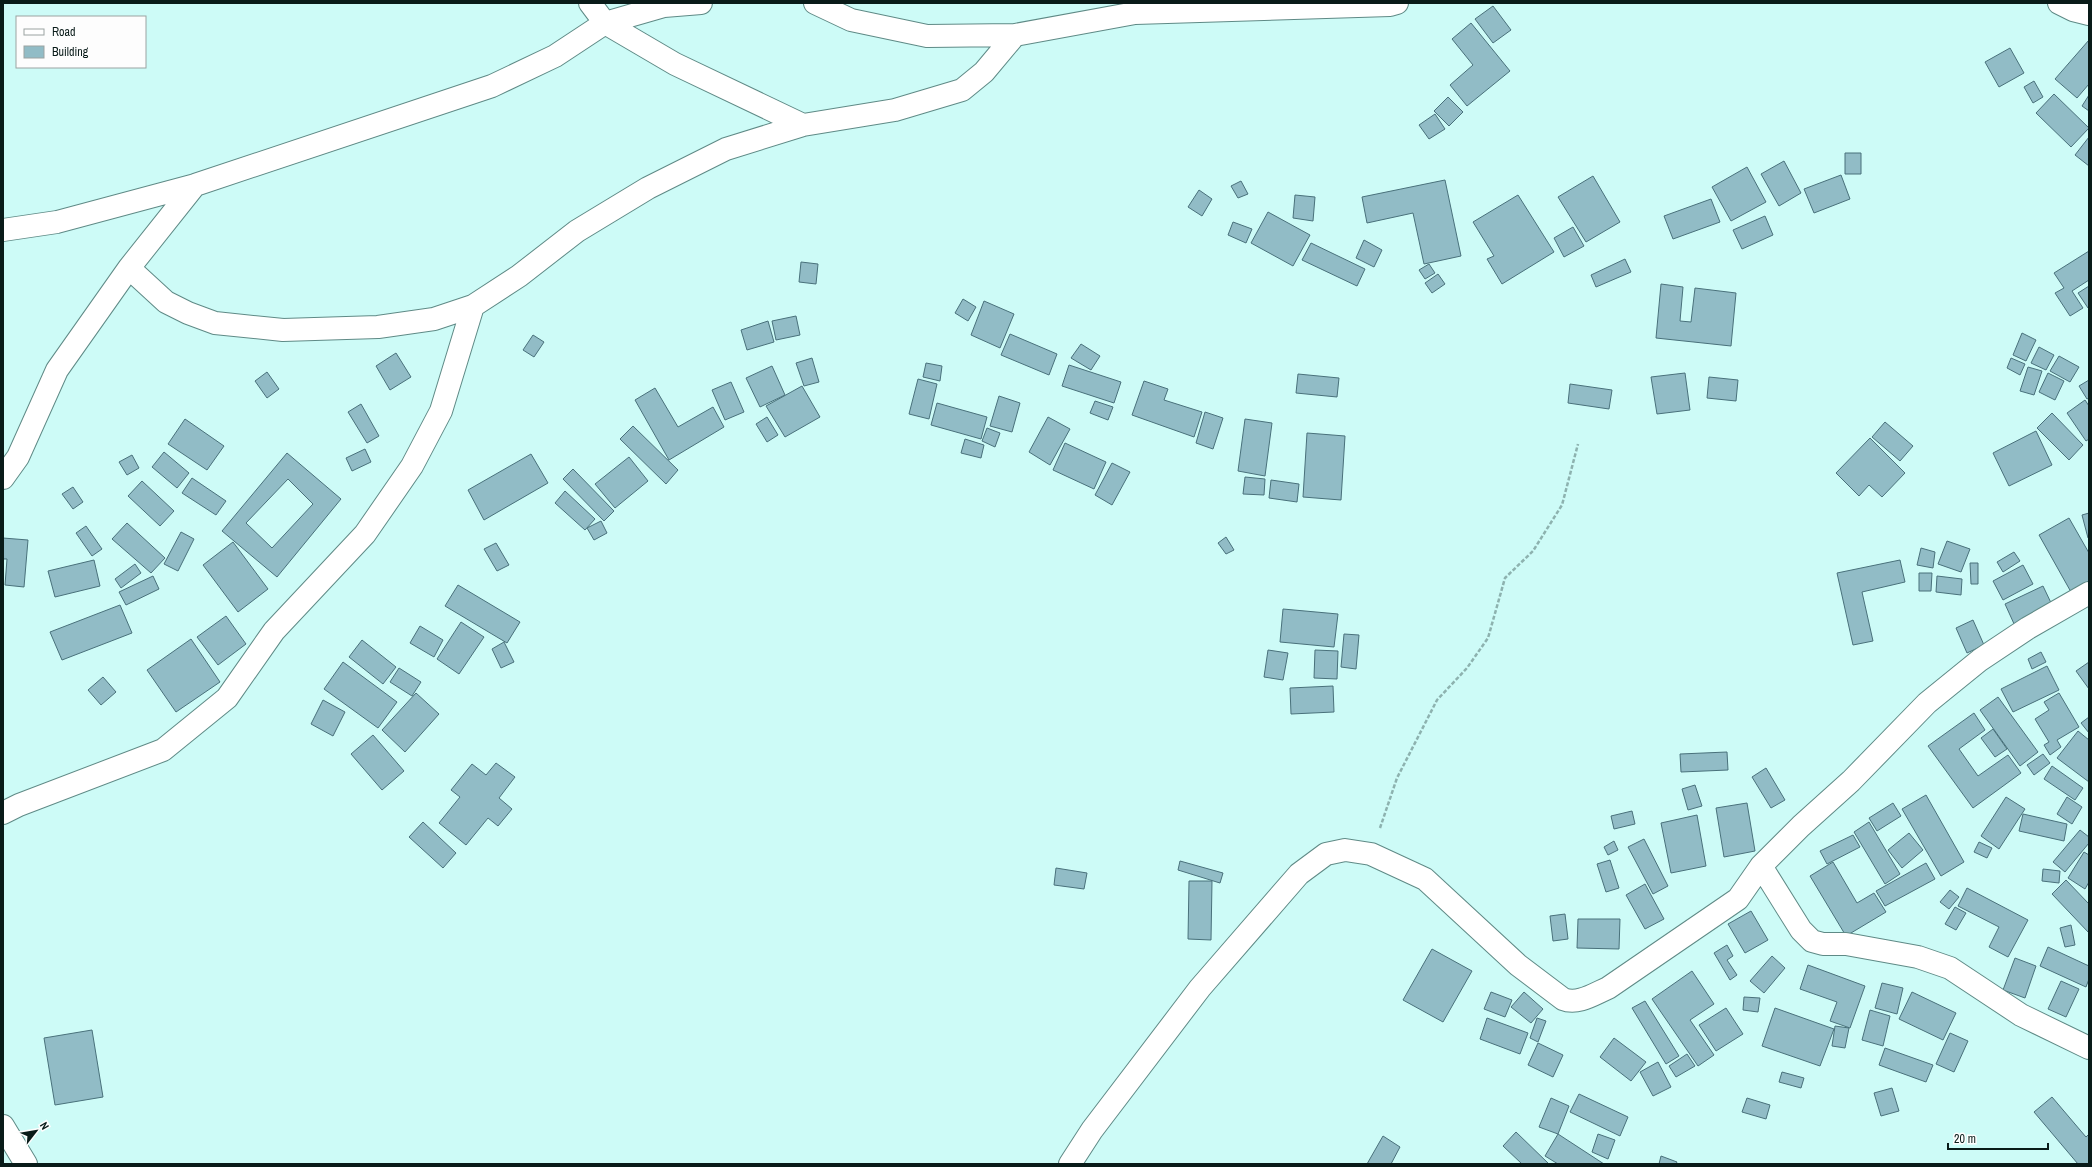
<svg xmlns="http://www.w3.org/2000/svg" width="2092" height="1167" font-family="'Archivo Narrow',sans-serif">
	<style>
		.building { fill: #91bcc6; stroke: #49717b; fill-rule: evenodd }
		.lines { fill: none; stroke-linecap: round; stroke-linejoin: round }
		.minor-casing { stroke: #5f8a86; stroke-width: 24 }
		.path { stroke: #8db2af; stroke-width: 2.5; stroke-dasharray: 4 2; stroke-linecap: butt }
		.minor { stroke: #fff; stroke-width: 22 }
	</style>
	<rect width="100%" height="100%" fill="#cdfbf7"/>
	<!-- building -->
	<path class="building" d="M1493,6L1511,30L1493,43L1475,19Z
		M1471,23L1510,71L1467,106L1450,85L1473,65L1452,39Z
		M2089,40V84L2077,98L2055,79Z
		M2010,48L2024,73L1999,87L1985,62Z
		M2034,81L2043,97L2033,103L2024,87Z
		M2054,94L2089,128L2071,147L2036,113Z
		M2089,95V111L2082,106Z
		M1448,97L1463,112L1449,126L1434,111Z
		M1435,114L1445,129L1429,139L1419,125Z
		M2089,137V166L2075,155Z
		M1845,153H1861V174H1845Z
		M1784,161L1801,193L1779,206L1761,174Z
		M1747,167L1766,202L1731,221L1712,187Z
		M1841,175L1850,199L1814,213L1804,189Z
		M1593,176L1620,222L1586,242L1558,197Z
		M1445,180L1461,256L1424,264L1413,213L1367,223L1362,197Z
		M1241,181L1248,194L1238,198L1231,186Z
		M1199,190L1212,199L1202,216L1188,207Z
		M1295,195L1315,197L1313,221L1293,218Z
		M1518,195L1554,252L1502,284L1487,259L1494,256L1473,222Z
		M1711,199L1720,222L1673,239L1664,216Z
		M1268,212L1310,235L1293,266L1251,243Z
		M1765,216L1773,235L1742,249L1733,230Z
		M1233,222L1252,229L1246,243L1228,235Z
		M1573,227L1584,246L1564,257L1554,238Z
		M1364,240L1382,250L1374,267L1356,258Z
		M1311,243L1365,269L1357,286L1302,260Z
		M2089,251V280L2072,291L2083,308L2070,316L2055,293L2064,288L2054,273Z
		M1625,259L1631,272L1596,287L1591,275Z
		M801,262L818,264L816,284L799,282Z
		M1429,264L1435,273L1425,279L1419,270Z
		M1438,274L1445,284L1432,293L1425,283Z
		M1661,284L1683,287L1680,321L1691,322L1695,288L1736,293L1731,346L1656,338Z
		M2089,286V308H2088L2078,293Z
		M963,299L976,307L968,321L955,313Z
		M984,301L1014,314L1000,348L971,335Z
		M796,316L800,335L776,340L772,321Z
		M768,321L774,342L747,350L741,330Z
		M2022,333L2036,340L2026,361L2013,355Z
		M1010,334L1057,354L1049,375L1001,355Z
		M533,335L544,342L534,357L523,350Z
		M1081,344L1100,356L1091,370L1071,358Z
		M2039,347L2054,355L2046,370L2031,363Z
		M396,353L411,377L390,390L376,366Z
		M2059,356L2079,367L2070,382L2050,371Z
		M812,358L819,382L804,386L796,363Z
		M2011,358L2025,364L2020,375L2007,368Z
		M926,363L942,366L940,381L923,377Z
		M1069,365L1121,382L1114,403L1062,386Z
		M772,366L785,395L760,407L746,378Z
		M2028,367L2042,371L2034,395L2020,391Z
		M267,372L279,389L267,398L255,381Z
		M1685,373L1690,410L1657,414L1651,377Z
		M2048,373L2064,381L2055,400L2039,392Z
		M1298,374L1339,378L1337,397L1296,393Z
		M1709,377L1738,380L1736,401L1707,398Z
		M918,379L937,384L929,419L909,414Z
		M2089,380V398L2087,399L2079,386Z
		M1144,381L1168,389L1164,400L1202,412L1194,437L1132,415Z
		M731,382L744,412L725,420L712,390Z
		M1570,384L1612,390L1609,409L1568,403Z
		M802,386L820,417L785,437L766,406Z
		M655,388L678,427L713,407L724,427L669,460L635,400Z
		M999,396L1020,403L1012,432L990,426Z
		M2085,400L2089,406V439L2086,441L2067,413Z
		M1095,401L1113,407L1108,420L1090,413Z
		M937,403L987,417L981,439L931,425Z
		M361,404L379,436L367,443L348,412Z
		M1205,412L1223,418L1213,449L1196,443Z
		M2052,413L2083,445L2069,460L2037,428Z
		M767,417L778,435L767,442L756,424Z
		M1048,417L1070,429L1050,465L1029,452Z
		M185,419L224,446L207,470L168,444Z
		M1245,419L1272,423L1265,476L1238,471Z
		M1885,422L1913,446L1900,461L1872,437Z
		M633,426L678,470L666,484L620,439Z
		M987,428L1000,433L995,447L982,441Z
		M2036,431L2052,465L2009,486L1993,453Z
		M1307,433L1345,436L1341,500L1303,497Z
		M1870,438L1905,473L1882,497L1869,485L1859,496L1836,473Z
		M965,439L984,445L981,458L961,453Z
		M1065,443L1106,462L1094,489L1053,470Z
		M365,449L371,462L352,471L346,458Z
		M164,452L189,473L177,488L152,467Z
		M287,453L341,499L277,577L222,531ZM288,479L313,504L272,548L246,523Z
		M531,454L548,483L484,520L468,490Z
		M132,455L139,468L127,475L119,462Z
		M629,457L648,481L615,508L595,484Z
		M1112,463L1130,472L1112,505L1095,495Z
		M573,469L614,511L604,521L563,479Z
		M1245,477L1265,479L1264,495L1243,494Z
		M192,478L226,501L216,515L182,493Z
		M1271,480L1299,484L1297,502L1269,498Z
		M142,481L174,511L160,526L128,496Z
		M73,487L83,502L73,509L62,494Z
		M565,491L595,519L585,530L555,503Z
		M2089,513V538H2088L2082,515Z
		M2069,518L2089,553V581L2071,592L2039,535Z
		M601,521L607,533L594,540L587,528Z
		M127,523L165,558L151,573L112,539Z
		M86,526L102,549L92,556L76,533Z
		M181,532L194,539L178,571L164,564Z
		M1226,537L1234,550L1226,554L1218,543Z
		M3,538L28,540L24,587L5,585L7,559H3Z
		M1947,541L1970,549L1961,572L1938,564Z
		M233,542L268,589L238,612L203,565Z
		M496,543L509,565L497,571L484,549Z
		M1921,548L1935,552L1933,568L1917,565Z
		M2014,552L2020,561L2003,572L1997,562Z
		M94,560L100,586L55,597L48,571Z
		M1900,560L1905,582L1862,592L1873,641L1853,645L1837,573Z
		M1970,563H1978V584H1971Z
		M135,564L141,573L121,588L115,579Z
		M2023,565L2033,584L2003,600L1993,581Z
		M1919,573H1932L1931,591H1919Z
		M153,576L159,589L126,605L119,592Z
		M1937,576L1962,579L1961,595L1936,592Z
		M458,585L520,622L507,643L445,606Z
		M2043,586L2053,607L2015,626L2005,604Z
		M120,605L132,633L62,660L50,632Z
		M1283,609L1338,614L1334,647L1280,642Z
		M226,616L246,644L218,665L197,637Z
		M1973,620L1984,645L1967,653L1956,628Z
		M461,622L484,637L459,674L437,659Z
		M420,626L443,640L434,657L410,643Z
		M1344,634L1359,635L1356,669L1341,667Z
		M191,639L220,682L176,712L147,670Z
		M362,640L396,667L383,684L349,657Z
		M504,642L514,662L501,668L492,649Z
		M1268,650L1288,653L1283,680L1264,677Z
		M1315,650L1338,651L1337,679L1314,678Z
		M2041,652L2046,662L2032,669L2028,659Z
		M343,662L397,702L378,728L324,689Z
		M2089,662V689L2076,671Z
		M2047,666L2059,690L2013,712L2001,689Z
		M399,668L421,682L412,696L390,682Z
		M103,677L116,692L101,705L88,690Z
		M1333,686L1334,712L1291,714L1290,688Z
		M416,693L439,714L405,752L382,730Z
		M2059,693L2079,727L2057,740L2061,747L2050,755L2044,745L2049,742L2035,719L2049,710L2044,702Z
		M1998,697L2038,752L2020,766L1980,710Z
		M323,700L345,712L333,736L311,724Z
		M1974,713L1985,730L1959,749L1978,776L2008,755L2021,773L1973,808L1928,746Z
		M2089,717V733L2081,723Z
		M1993,729L2007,749L1995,757L1981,738Z
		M2078,731L2089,740V782L2057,758Z
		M373,735L404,771L382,790L351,754Z
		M1727,752L1728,770L1681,772L1680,754Z
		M2043,754L2050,763L2034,775L2027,765Z
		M496,763L515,777L499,798L512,809L498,826L488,818L466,845L439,823L460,797L451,790L472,764L486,775Z
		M2052,766L2083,788L2075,800L2044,779Z
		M1766,768L1785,800L1771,808L1752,777Z
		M1695,785L1702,806L1688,810L1682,789Z
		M1926,795L1964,862L1941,876L1902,809Z
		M2006,797L2025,809L1999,849L1981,836Z
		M2067,797L2082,807L2072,824L2057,814Z
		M1747,803L1755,851L1724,857L1716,808Z
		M1893,803L1901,816L1877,831L1869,818Z
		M1632,811L1635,824L1614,829L1611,816Z
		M2023,814L2067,824L2064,841L2019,831Z
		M1697,815L1706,866L1671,873L1661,823Z
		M423,822L456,853L443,868L409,837Z
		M1869,822L1900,874L1885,884L1854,832Z
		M2080,830L2089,837V843L2065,872L2053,862Z
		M1909,833L1923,850L1902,868L1888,850Z
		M1853,835L1860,847L1827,864L1820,851Z
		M1644,839L1668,886L1653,894L1628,847Z
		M1614,841L1618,850L1608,855L1604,847Z
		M1979,842L1992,848L1987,858L1974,852Z
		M2084,852L2089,855V882L2085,889L2068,878Z
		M1610,860L1619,888L1606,892L1597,864Z
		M1180,861L1223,873L1220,883L1178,870Z
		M1833,862L1857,903L1874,893L1886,912L1846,936L1810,876Z
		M1926,863L1935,879L1885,906L1876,891Z
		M1056,868L1087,873L1084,889L1054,885Z
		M2043,869L2060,871L2059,883L2042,881Z
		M2066,880L2089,904V933L2052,894Z
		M1189,881H1212L1211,940L1188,939Z
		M1645,884L1664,919L1645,929L1626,895Z
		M1967,888L2028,920L2008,957L1989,947L1999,927L1958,906Z
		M1950,890L1959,897L1949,909L1940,902Z
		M1955,907L1966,913L1956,930L1945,924Z
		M1751,911L1768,940L1745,953L1728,924Z
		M1565,914L1568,939L1553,941L1550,916Z
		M1578,919H1620L1619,949L1577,948Z
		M2071,925L2075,945L2065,947L2060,928Z
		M1727,945L1733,956L1727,960L1737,975L1730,980L1714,953Z
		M2048,947L2089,966V979L2086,987L2040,966Z
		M1432,949L1472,971L1443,1022L1403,1000Z
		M1772,956L1785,968L1764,993L1750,981Z
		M2015,958L2036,966L2025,998L2003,990Z
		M1808,965L1865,986L1850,1028L1830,1021L1837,1002L1800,989Z
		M1692,971L1714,1004L1690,1020L1714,1055L1698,1066L1652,999Z
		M2061,981L2079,989L2066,1017L2048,1009Z
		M1882,983L1903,988L1897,1014L1875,1008Z
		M1491,992L1512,1000L1505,1017L1484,1009Z
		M1524,992L1543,1009L1531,1023L1511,1007Z
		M1912,992L1956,1013L1943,1040L1899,1019Z
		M1744,997L1760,998L1758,1012L1743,1010Z
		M1645,1001L1679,1056L1666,1064L1632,1008Z
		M1726,1008L1743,1034L1716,1051L1699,1025Z
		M1775,1008L1834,1029L1820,1066L1762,1046Z
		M1870,1010L1890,1016L1883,1046L1862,1040Z
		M1487,1018L1528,1033L1520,1054L1480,1039Z
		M1537,1018L1546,1021L1538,1042L1530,1038Z
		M1835,1026L1849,1028L1845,1048L1832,1046Z
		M92,1030L103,1097L55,1105L44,1038Z
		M1950,1033L1968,1041L1954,1072L1936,1064Z
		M1614,1038L1646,1062L1631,1081L1600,1057Z
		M1538,1043L1563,1055L1553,1077L1528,1065Z
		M1885,1048L1933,1065L1926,1082L1879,1065Z
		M1687,1054L1695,1066L1676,1077L1669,1066Z
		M1658,1062L1671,1087L1653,1096L1640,1072Z
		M1782,1072L1804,1078L1801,1088L1779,1082Z
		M1892,1088L1899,1111L1881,1116L1874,1093Z
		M1579,1094L1628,1117L1620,1136L1570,1112Z
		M2052,1097L2086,1137L2089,1134V1164H2078L2034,1112Z
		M1551,1098L1569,1106L1558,1134L1539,1127Z
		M1747,1098L1770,1105L1766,1119L1742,1112Z
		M1516,1132L1549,1164H1522L1503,1146Z
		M1558,1134L1604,1164H1558L1545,1156Z
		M1598,1134L1615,1140L1608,1159L1592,1152Z
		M1383,1136L1400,1147L1391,1164H1367Z
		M1661,1156L1677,1162L1676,1164H1659Z"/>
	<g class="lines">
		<defs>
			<path id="minor" d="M590,3L605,23L675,64L803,125
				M815,3L851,20L927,36L1015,35L1135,13L1390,5L1397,3
				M2059,3L2073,10L2089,14
				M3,230L57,222L195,185L492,86L555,56L605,23L664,6L701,3
				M129,268L166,302L188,313L215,323L283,330L378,327L434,319L473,306L519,276L577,231L648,188L726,149L803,125L895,110L962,90L984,72L1015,35
				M3,478L18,457L57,370L129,268L195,185
				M3,813L19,805L163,750L227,698L274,631L365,534L412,466L441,411L473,306
				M1761,866L1801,930L1812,941L1823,944H1846L1918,957L1950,968L2021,1015L2089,1048
				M3,1126L26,1164
				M1070,1164L1092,1130L1200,988L1299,874L1326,854L1345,850L1371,854L1425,879L1518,965L1563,999C1578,1005 1594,994 1608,988L1738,899L1761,866L1801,826L1851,781L1927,703L1980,660L2028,628L2089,593"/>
		</defs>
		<!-- minor casing -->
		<use href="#minor" class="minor-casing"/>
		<!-- path -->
		<path class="path" d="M1380,828L1397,778L1437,700L1467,668L1488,638L1505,578L1533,551L1562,505L1578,444"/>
		<!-- minor -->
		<use href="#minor" class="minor"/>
	</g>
	<!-- border -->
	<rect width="2092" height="1167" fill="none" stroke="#091b19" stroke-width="8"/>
	<!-- legend -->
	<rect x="16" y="16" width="130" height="52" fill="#fdfdfd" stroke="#9ba3a2"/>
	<rect x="24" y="29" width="20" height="6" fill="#ffffff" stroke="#9ba3a2"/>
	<text x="52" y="36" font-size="12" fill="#091b19">Road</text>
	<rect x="24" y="46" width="20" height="12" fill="#91bcc6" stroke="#9ba3a2"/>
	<text x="52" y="56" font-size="12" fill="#091b19">Building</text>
	<!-- north arrow -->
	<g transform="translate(36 1131) rotate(59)" stroke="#fdfdfd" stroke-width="3" paint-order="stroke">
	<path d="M0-3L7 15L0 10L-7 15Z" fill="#091b19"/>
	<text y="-6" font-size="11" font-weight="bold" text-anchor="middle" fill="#091b19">N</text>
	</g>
	<!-- scale -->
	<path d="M1948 1143v6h100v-6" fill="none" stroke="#091b19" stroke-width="2"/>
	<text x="1954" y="1143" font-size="12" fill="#091b19" stroke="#fdfdfd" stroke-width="3" paint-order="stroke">20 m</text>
</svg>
